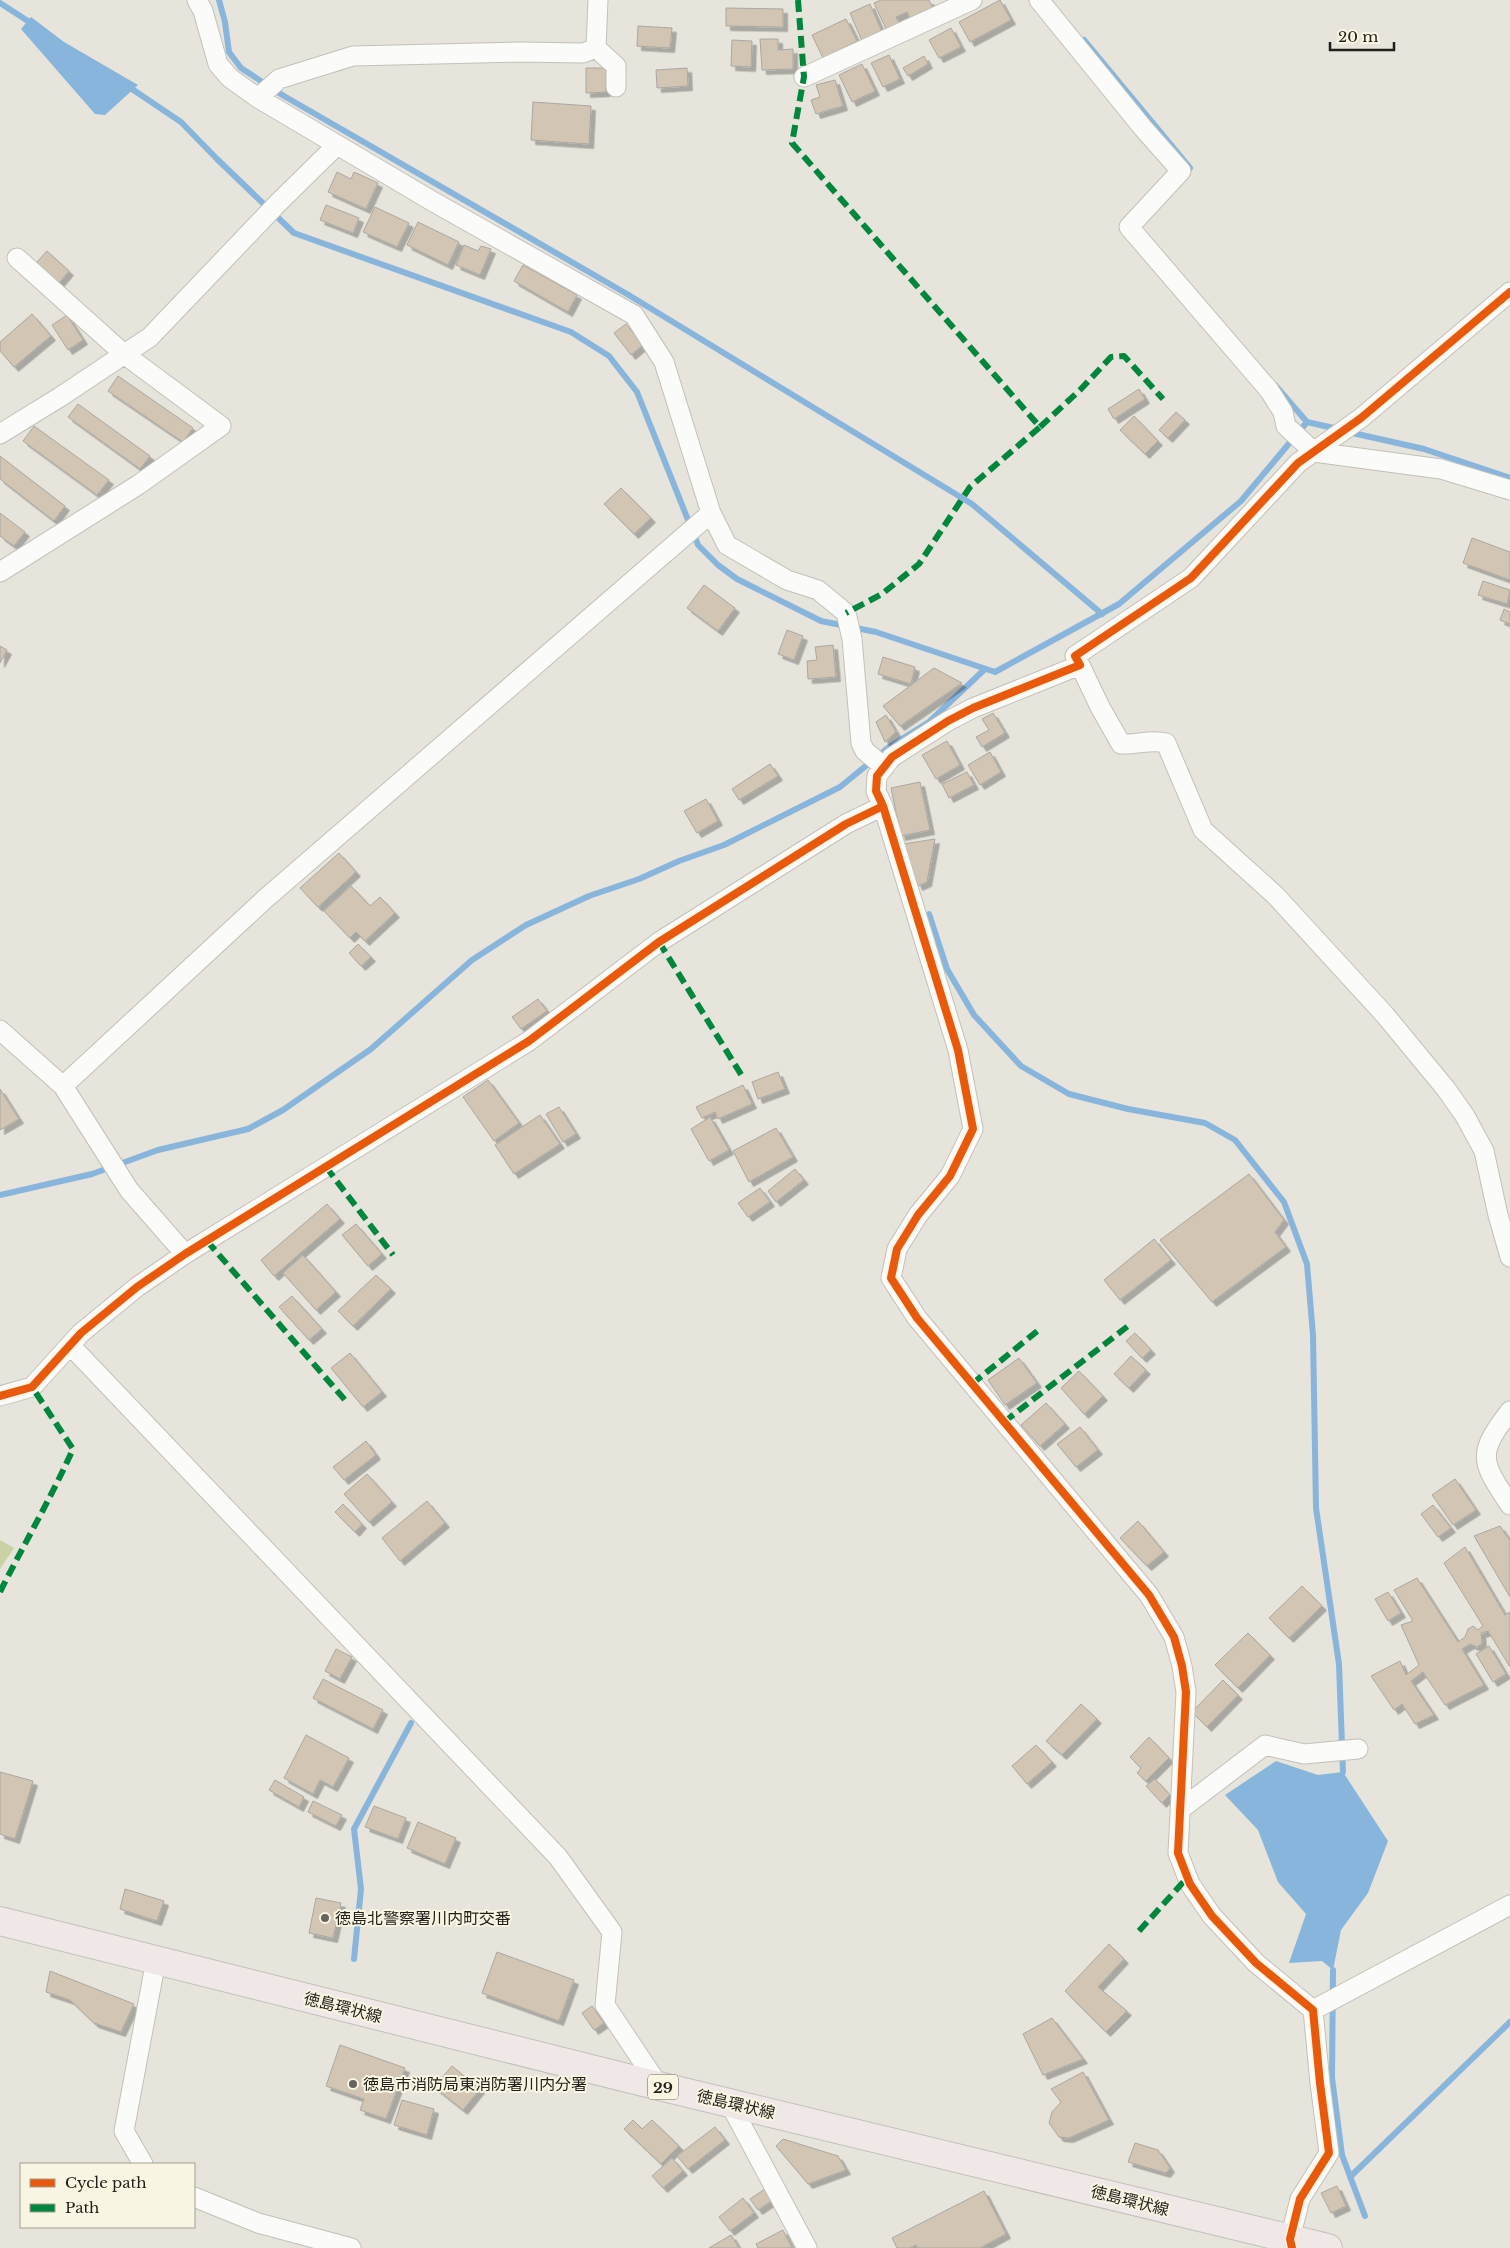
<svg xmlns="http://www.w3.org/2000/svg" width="1510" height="2248" font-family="'Libre Baskerville','Noto Sans JP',serif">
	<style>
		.green { fill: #cad2a5 }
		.water { fill: #88b5dc }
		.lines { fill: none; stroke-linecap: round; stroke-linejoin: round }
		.stream { stroke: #88b5dc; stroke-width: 6 }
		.building { fill: #d2c5b4; stroke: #aba7a1; filter: url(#shadow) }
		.minor-casing { stroke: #c2c1b9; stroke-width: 21 }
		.primary-casing { stroke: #c1c0bc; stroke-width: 30 }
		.minor { stroke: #fbfbfa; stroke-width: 19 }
		.primary { stroke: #f0e7e7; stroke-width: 28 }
		.quiet { stroke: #00873e; stroke-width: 6; stroke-dasharray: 12 6; stroke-linecap: butt }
		.cycleway-casing { stroke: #f9f5e3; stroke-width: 11 }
		.cycleway { stroke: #e8590c; stroke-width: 8 }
		.poi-dot { fill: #66645d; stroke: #f9f5e3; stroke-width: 2 }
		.labels { text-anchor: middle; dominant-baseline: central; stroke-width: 4; stroke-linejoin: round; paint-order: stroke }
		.shield { fill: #f9f5e3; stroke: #625f56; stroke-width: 1 }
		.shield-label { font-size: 15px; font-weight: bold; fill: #211f19 }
		.poi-label { font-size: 16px; fill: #211f19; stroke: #f9f5e3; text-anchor: start }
		.street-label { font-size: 16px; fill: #211f19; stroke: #f9f5e3 }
	</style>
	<defs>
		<filter id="shadow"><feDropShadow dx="4.5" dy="4.5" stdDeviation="0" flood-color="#0004"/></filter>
	</defs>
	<rect width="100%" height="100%" fill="#e6e4db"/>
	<!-- green -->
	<path class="green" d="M0,1540L14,1548L0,1569Z"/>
	<!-- water -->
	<path class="water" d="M31,17L64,42L138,85L105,115L95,114L21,29Z
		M1276,1761L1318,1775L1343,1772L1388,1841L1368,1893L1341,1930L1333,1970L1322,1961L1289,1963L1306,1914L1278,1882L1258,1830L1225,1795Z"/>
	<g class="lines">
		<!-- stream -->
		<path class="stream" d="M219,0L225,22L229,52L241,68L284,96L627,294L972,504L1102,614
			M0,3L34,25
			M1084,40L1190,168L1184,175
			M126,85L181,122L217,159L294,233L571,332L609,356L637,392L698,545L718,565L737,579L821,621L876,632L995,672L1119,604L1241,501L1307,422L1338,429
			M1275,385L1307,422
			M1348,432L1424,449L1510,478
			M929,914L947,969L974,1015L1021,1066L1069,1094L1128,1109L1205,1123L1235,1140L1284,1202L1307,1264L1313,1335L1316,1508L1339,1664L1343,1772
			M0,1195L92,1174L158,1150L248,1129L283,1110L371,1049L472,960L526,925L589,896L639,879L679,861L724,845L840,787L889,747L929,722L985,669
			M354,1959L361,1889L354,1829L411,1723
			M1333,1970L1332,2078L1342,2155L1365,2216
			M1350,2177L1510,2022"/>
	</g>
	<!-- building -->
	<path class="building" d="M881,0H929L933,9L910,19L907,12L896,17L900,25L887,31L874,3Z
		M1000,0L1011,20L970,42L959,22Z
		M870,4L882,32L862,41L850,13Z
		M726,8L783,9V27L726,26Z
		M846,19L857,41L823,58L812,35Z
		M638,26L672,28L670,48L637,46Z
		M951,28L961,47L939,58L929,40Z
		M760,39H778V50L793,49V69L762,70Z
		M732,40L752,41L751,67L731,66Z
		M889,55L900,79L883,87L871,63Z
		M924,56L928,64L908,76L903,68Z
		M862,64L875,91L852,102L839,75Z
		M586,68H606V92L586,93Z
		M687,68L688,86L657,88L656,70Z
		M835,80L843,106L816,114L811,100L820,97L816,85Z
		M533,102L591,106L589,144L531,140Z
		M337,172L351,179L354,172L378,183L366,209L328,192Z
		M326,205L359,218L353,233L320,220Z
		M375,207L409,223L397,247L363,232Z
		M418,222L459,242L448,265L407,245Z
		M464,245L478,251L481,246L491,249L480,275L456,265Z
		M47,251L69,271L59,283L36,263Z
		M523,265L577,295L568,312L514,281Z
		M32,314L51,336L14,367L0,351V342Z
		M67,315L83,340L68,350L52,325Z
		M626,324L643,345L631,355L614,333Z
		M118,376L193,428L183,442L108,391Z
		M1139,389L1145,399L1114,419L1108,409Z
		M78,404L150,456L140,469L68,417Z
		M1176,412L1185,420L1168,438L1159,430Z
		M1134,416L1158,441L1145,454L1120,430Z
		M34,426L109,480L97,495L23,441Z
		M0,456L65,506L54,521L0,479Z
		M621,488L651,518L634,534L604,504Z
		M0,513L25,532L14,546L0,536Z
		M1472,538L1510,552V580L1463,563Z
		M1483,581L1510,590L1507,604L1478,595Z
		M704,585L735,608L718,631L687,608Z
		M1504,609L1510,612V624L1500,620Z
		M787,630L803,636L794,660L778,654Z
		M833,645L836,677L808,679L807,661L817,660L815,647Z
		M0,646L7,650L0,663Z
		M883,657L915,667L911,684L878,674Z
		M934,668L962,683L900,726L883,706Z
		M993,713L1005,733L982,747L976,737L989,730L982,719Z
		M886,715L896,732L885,742L876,722Z
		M947,741L960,765L936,779L922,755Z
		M990,752L1001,772L980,785L968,765Z
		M770,764L778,776L739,800L732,789Z
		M967,772L974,785L949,798L942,784Z
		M920,782L930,830L901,836L891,788Z
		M706,799L718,821L697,833L684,811Z
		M935,839L927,882L918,886L903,844Z
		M339,853L356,872L318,907L300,888Z
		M351,886L370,906L380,897L395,913L365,941L356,932L350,938L324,911Z
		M358,944L371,957L361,966L349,953Z
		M538,999L547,1011L521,1029L512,1017Z
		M778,1072L785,1089L758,1099L752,1082Z
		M488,1080L519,1123L494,1141L463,1097Z
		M743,1085L752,1104L718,1119L715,1112L702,1118L696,1107Z
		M0,1089L19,1119L0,1130Z
		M559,1107L576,1134L563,1142L546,1114Z
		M540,1115L560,1144L514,1174L495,1145Z
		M710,1117L729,1150L709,1161L691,1129Z
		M776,1128L793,1157L749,1182L733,1151Z
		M795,1169L804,1180L776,1202L768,1191Z
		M1249,1174L1284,1220L1275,1232L1286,1247L1212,1302L1160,1240Z
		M760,1188L770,1202L748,1217L738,1203Z
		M327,1204L340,1219L274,1276L261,1260Z
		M356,1224L382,1254L368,1266L342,1235Z
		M1154,1239L1171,1260L1120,1300L1104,1280Z
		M303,1255L336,1292L316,1310L283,1273Z
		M376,1275L391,1289L353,1326L338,1311Z
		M292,1296L322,1329L309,1340L279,1307Z
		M1135,1333L1151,1350L1142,1358L1126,1341Z
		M350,1353L382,1392L363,1407L331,1368Z
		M1131,1356L1146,1370L1129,1388L1114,1374Z
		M1019,1358L1037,1383L1005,1405L988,1380Z
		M1079,1371L1103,1396L1084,1414L1061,1388Z
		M1046,1403L1065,1424L1040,1446L1021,1425Z
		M1080,1427L1098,1450L1076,1467L1057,1444Z
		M366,1441L376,1455L344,1480L333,1467Z
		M367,1474L392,1502L369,1522L344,1494Z
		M1455,1479L1476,1510L1453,1525L1432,1495Z
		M427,1501L445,1523L400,1561L382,1538Z
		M343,1504L362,1524L355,1532L335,1512Z
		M1433,1505L1451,1528L1438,1537L1421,1514Z
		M1138,1521L1164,1552L1147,1566L1120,1538Z
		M1500,1526L1510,1541V1597L1474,1536Z
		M1465,1547L1505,1615L1510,1612V1667L1488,1631L1481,1633L1482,1644L1477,1647L1470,1644L1462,1649L1484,1685L1445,1705L1423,1672L1411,1681L1434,1715L1415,1724L1402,1704L1394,1710L1371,1676L1400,1661L1406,1675L1419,1665L1401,1625L1413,1621L1394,1590L1417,1578L1458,1642L1465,1637L1468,1629L1473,1626L1478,1630L1483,1626L1444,1563Z
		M1302,1586L1322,1606L1289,1638L1269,1618Z
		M1388,1592L1401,1613L1388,1621L1375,1599Z
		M1248,1633L1270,1655L1238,1688L1215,1665Z
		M1489,1646L1506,1674L1493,1682L1476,1654Z
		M336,1649L352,1657L340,1679L325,1671Z
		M323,1679L383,1710L373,1729L313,1698Z
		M1223,1680L1238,1695L1207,1727L1192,1712Z
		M1081,1704L1097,1719L1062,1755L1046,1741Z
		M306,1735L349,1758L333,1787L320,1780L313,1794L284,1778Z
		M1149,1737L1169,1758L1146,1781L1137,1773L1141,1768L1130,1757Z
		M1036,1745L1052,1762L1027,1784L1012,1766Z
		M0,1772L33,1781L15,1839L0,1834Z
		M1155,1779L1170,1795L1162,1803L1146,1786Z
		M275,1780L304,1797L299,1807L269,1790Z
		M313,1801L342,1815L336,1826L308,1812Z
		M374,1806L406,1818L398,1839L365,1827Z
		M418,1822L456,1838L445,1864L407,1848Z
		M125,1889L164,1901L157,1921L120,1909Z
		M316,1898L341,1903L333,1938L309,1933Z
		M1109,1944L1124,1959L1098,1987L1127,2011L1106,2032L1065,1991Z
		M497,1952L574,1980L559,2021L482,1993Z
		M50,1971L134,2004L121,2032L94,2023L70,2000L46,1992Z
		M592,2006L604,2023L594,2030L582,2013Z
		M1052,2018L1083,2059L1043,2075L1023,2034Z
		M340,2045L405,2068L386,2119L360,2110L364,2099L326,2086Z
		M452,2066L480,2089L463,2110L434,2087Z
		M1083,2072L1109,2120L1069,2138L1059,2137L1049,2123L1052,2112L1061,2102L1051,2089Z
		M402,2100L434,2109L427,2135L394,2125Z
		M633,2120L642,2129L652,2120L679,2146L661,2164L624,2129Z
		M715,2127L725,2140L688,2169L677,2156Z
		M783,2139L838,2156L846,2170L808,2184L776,2146Z
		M1135,2143L1158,2150L1170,2168L1166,2173L1128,2162Z
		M672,2158L683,2171L663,2188L652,2176Z
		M1337,2186L1346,2206L1331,2213L1321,2193Z
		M765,2189L773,2200L758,2210L750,2199Z
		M984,2191L1006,2234L980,2248H917L916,2245L910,2248H897L892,2238Z
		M743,2198L754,2213L730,2231L719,2217Z
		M783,2230L792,2248H758L756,2244Z
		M731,2235L739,2248H709Z"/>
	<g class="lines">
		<defs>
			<path id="minor" d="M197,0L203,11L218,64L230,78L258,98L432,201L634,315L664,362L711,513L727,545L787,580L818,590L846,613L852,639L861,743L865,751L883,766
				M1039,0L1143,128L1181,171L1129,227L1269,390L1283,412L1286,426L1314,452L1441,469L1510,490
				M596,48L616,66V87
				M804,77L972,0
				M258,98L279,79L353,56L521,52L583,53L596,48L598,0
				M0,434L60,397L150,337L279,202L337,145
				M0,572L138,485L221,426L124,354L17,258
				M1080,665L1100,707L1121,744C1136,745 1152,739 1166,743L1203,830L1275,895L1385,1015L1446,1089L1465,1116L1484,1151L1498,1215L1510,1257
				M883,806L958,1050L973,1129L950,1176L918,1215L897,1249L891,1278L917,1318L1149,1595L1174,1637L1182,1666L1186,1692L1178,1853L1190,1884L1212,1916L1256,1963L1313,2010L1320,2083L1329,2153L1300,2199L1290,2239L1292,2248
				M0,1030L63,1086L129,1190L185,1254
				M63,1086L265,899L711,513
				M70,1345L558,1857L612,1932L605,2005L659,2086
				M0,1396L32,1387L81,1333L137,1287L185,1254L529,1041L659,942L846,824L883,806L876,791L877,776L892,757L948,721L973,708L1080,665L1075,656L1191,578L1298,463L1361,418L1510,292
				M1510,1411C1476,1455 1481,1461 1510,1505
				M1181,1809L1265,1745L1304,1754L1358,1749
				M1313,2010L1510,1905
				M729,2102L807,2248
				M143,2164L124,2131L156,1960
				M194,2197L258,2223L351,2248"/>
			<path id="primary" d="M0,1921L659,2086L1328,2248"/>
		</defs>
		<!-- minor casing -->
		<use href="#minor" class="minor-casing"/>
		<!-- primary casing -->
		<use href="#primary" class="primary-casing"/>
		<!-- minor -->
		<use href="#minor" class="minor"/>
		<!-- primary -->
		<use href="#primary" class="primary"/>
		<!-- quiet -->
		<path class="quiet" d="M798,0L804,77L792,143L1040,427L970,487L919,564L882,594L846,613
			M1040,427L1080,390L1111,357L1124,356L1163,399
			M659,942L742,1076
			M326,1167L393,1255
			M207,1241L345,1400
			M972,1384L1041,1328
			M1004,1422L1128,1326
			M0,1592C24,1544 51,1498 73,1449L32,1387
			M1139,1931L1187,1878"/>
		<defs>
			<path id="cycleway" d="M883,806L958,1050L973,1129L950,1176L918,1215L897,1249L891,1278L917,1318L1149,1595L1174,1637L1182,1666L1186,1692L1178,1853L1190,1884L1212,1916L1256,1963L1313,2010L1320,2083L1329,2153L1300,2199L1290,2239L1292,2248
				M0,1396L32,1387L81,1333L137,1287L185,1254L529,1041L659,942L846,824L883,806L876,791L877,776L892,757L948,721L973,708L1080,665L1075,656L1191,578L1298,463L1361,418L1510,292"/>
		</defs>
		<!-- cycleway casing -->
		<use href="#cycleway" class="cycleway-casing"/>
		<!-- cycleway -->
		<use href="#cycleway" class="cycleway"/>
	</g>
	<!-- markers -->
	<g class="poi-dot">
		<circle cx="325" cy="1918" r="5"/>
		<circle cx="353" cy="2084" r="5"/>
	</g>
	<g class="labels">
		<!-- shield labels -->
		<rect class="shield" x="648" y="2074.5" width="30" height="25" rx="4"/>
		<g class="shield-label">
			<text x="663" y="2087">29</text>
		</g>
		<!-- poi labels -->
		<g class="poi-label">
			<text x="335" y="1918">徳島北警察署川内町交番</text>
			<text x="363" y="2084">徳島市消防局東消防署川内分署</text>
		</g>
		<!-- street labels -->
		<g class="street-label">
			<text transform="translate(343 2007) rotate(14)">徳島環状線</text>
			<text transform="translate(736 2104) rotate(13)">徳島環状線</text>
			<text transform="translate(1130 2200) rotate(14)">徳島環状線</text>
		</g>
	</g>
	<!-- legend -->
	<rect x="20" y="2163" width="175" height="65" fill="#f9f5e3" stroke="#a39f92"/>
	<rect x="30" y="2179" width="25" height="8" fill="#e8590c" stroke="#a39f92"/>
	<text x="65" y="2188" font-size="15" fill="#211f19">Cycle path</text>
	<rect x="30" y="2204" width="25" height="8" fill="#00873e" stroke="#a39f92"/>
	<text x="65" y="2213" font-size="15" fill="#211f19">Path</text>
	<!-- scale -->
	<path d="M1330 42v8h64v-8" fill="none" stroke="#211f19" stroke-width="2.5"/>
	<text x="1338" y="42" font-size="15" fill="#211f19" stroke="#f9f5e3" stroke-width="4" paint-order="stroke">20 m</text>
</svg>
